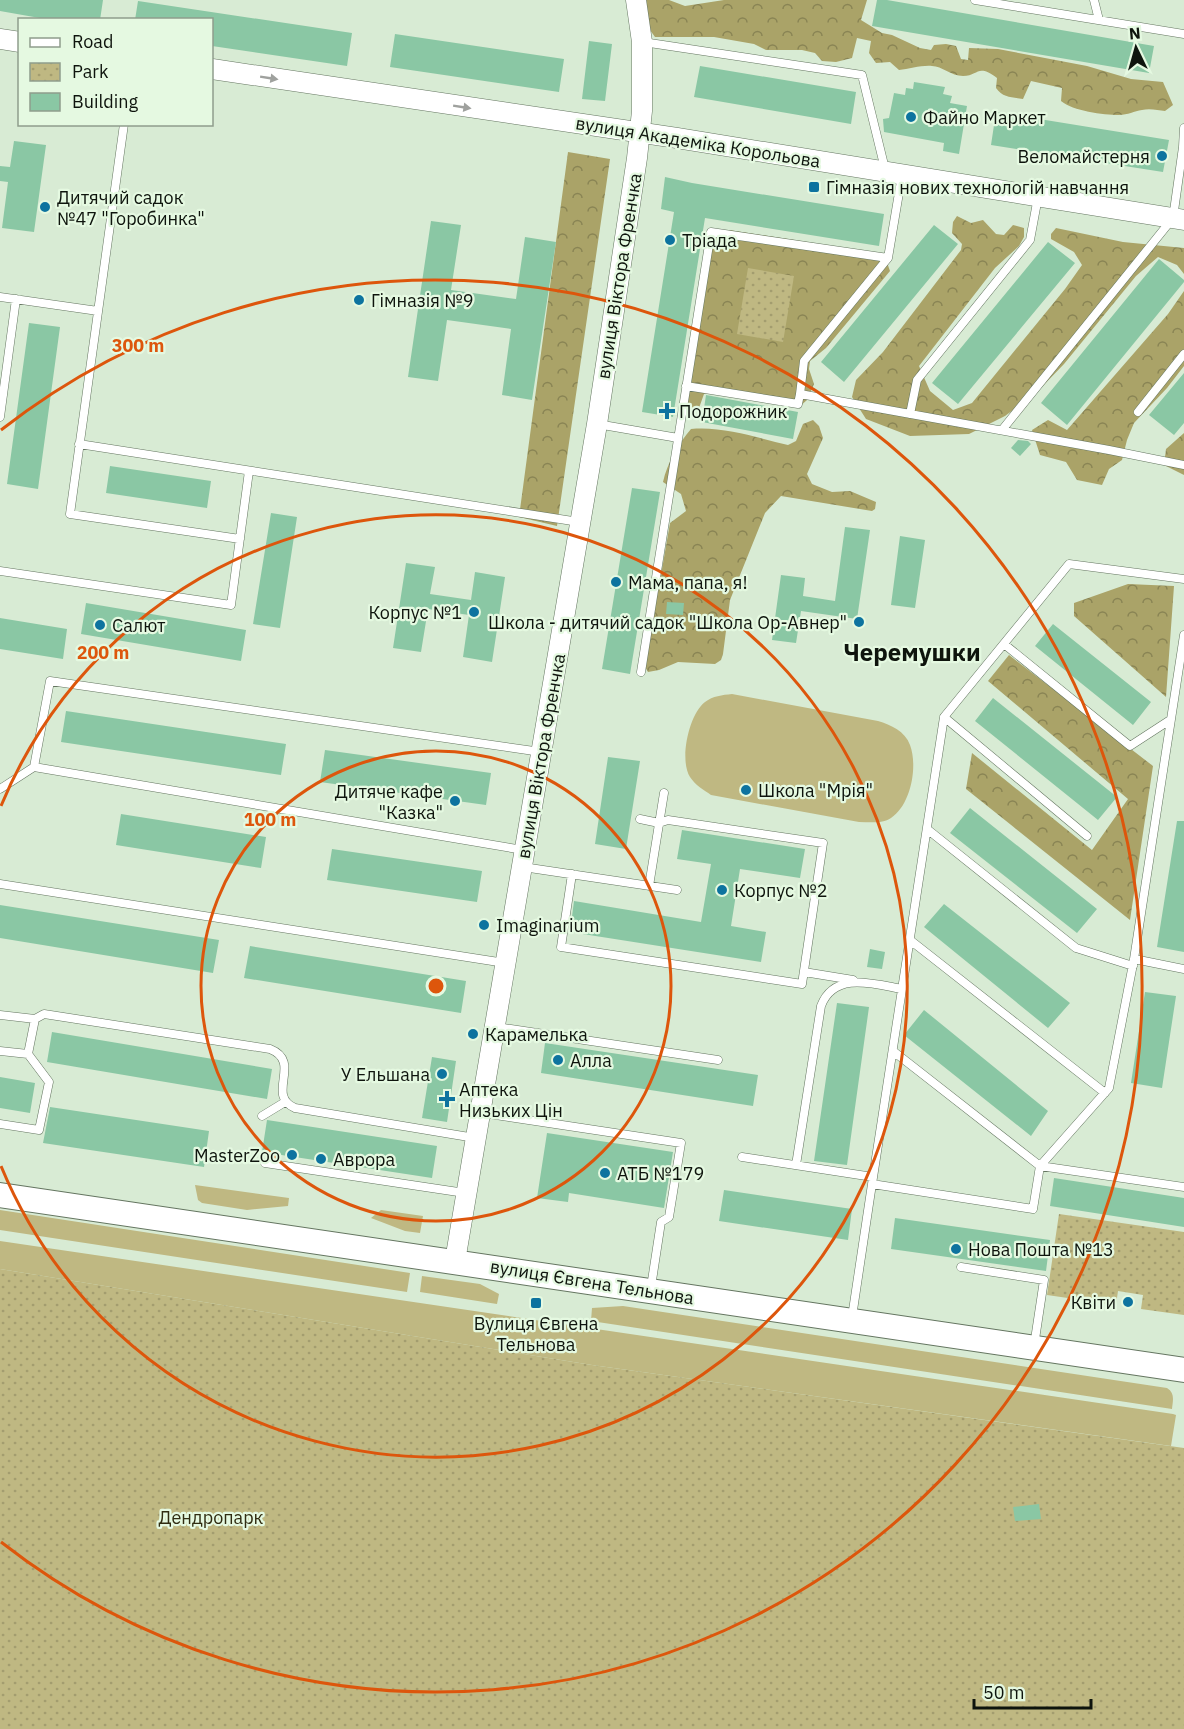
<svg xmlns="http://www.w3.org/2000/svg" width="1184" height="1729" font-family="'IBM Plex Sans',sans-serif">
	<style>
		.grass { fill: #bfb882 }
		.forest { fill: url(#forest-crowns) }
		.park { fill: url(#park-dots) }
		.building { fill: #8ac7a4 }
		.lines { fill: none; stroke-linecap: round; stroke-linejoin: round }
		.service-casing { stroke: #647560; stroke-width: 9 }
		.tertiary-casing { stroke: #647560; stroke-width: 21 }
		.primary-casing { stroke: #647560; stroke-width: 26 }
		.service { stroke: #fff; stroke-width: 8 }
		.tertiary { stroke: #fff; stroke-width: 20 }
		.primary { stroke: #fff; stroke-width: 24 }
		.oneway { fill: #9fa19e }
		.ring { fill: none; stroke: #dd560c; stroke-width: 3 }
		.poi-dot { fill: #0d739f; stroke: #e5f9e1; stroke-width: 2 }
		.labels { text-anchor: middle; dominant-baseline: central; stroke-width: 4.5; stroke-linejoin: round; paint-order: stroke }
		.poi-label { font-size: 18px; fill: #0e140d; stroke: #e5f9e1; text-anchor: start }
		.street-label { font-size: 18px; fill: #0e140d; stroke: #e5f9e1 }
		.park-label { font-size: 18px; fill: #302c11; stroke: #e5f9e1 }
		.district-label { font-size: 24px; font-weight: bold; fill: #0e140d; stroke: #e5f9e1 }
		.centre { fill: #dd560c; stroke: #e5f9e1; stroke-width: 3 }
		.ring-label { font-size: 18px; text-anchor: middle; font-weight: bold; fill: #dd560c; stroke: #e5f9e1; stroke-width: 4.5; stroke-linejoin: round; paint-order: stroke }
	</style>
	<defs>
		<pattern id="forest-crowns" width="20" height="18" patternUnits="userSpaceOnUse" patternTransform="scale(1.5)"><rect width="20" height="18" fill="#aaa368"/><path d="M2 6a3 3 0 1 1 6 0M12 15a3 3 0 1 1 6 0" fill="none" stroke="#898454"/></pattern>
		<pattern id="park-dots" width="8" height="8" patternUnits="userSpaceOnUse" patternTransform="scale(1.5)"><rect width="8" height="8" fill="#bfb882"/><path d="M2 2h.1M6 6h.1" fill="none" stroke="#a39d6f" stroke-width="1.8" stroke-linecap="round"/></pattern>
	</defs>
	<rect width="100%" height="100%" fill="#d8ebd4"/>
	<!-- grass -->
	<path class="grass" d="M732,694L878,721C891,725 905,731 910,745C918,766 911,805 891,818C882,824 870,822 859,822L711,795C704,790 695,785 690,777C679,760 689,714 705,702C713,696 722,695 732,694Z
		M195,1185L289,1198L288,1206L247,1210L202,1203L198,1200Z
		M0,1210L410,1273L407,1292L0,1230Z
		M381,1210L423,1216L420,1233L405,1231L371,1218Z
		M0,1241L1173,1414L1176,1415L1171,1446L592,1365L0,1269Z
		M422,1276L480,1284L499,1294L497,1304L420,1292Z
		M623,1306L1167,1388C1175,1393 1173,1400 1172,1409L591,1321L592,1308Z"/>
	<!-- forest -->
	<path class="forest" d="M646,0H669L685,6L724,0H867L861,20L882,33L892,35L920,48L931,50L934,45L946,44L956,46L961,59L968,60L969,48L998,49L1087,66L1131,79L1163,82L1173,105L1165,111C1158,110 1149,108 1142,110C1134,111 1128,115 1119,115C1103,115 1073,111 1061,101L1062,88L1031,81L1023,99C1012,97 1003,98 996,88L997,78C977,63 979,76 963,76C951,76 942,66 932,66C922,65 909,69 899,70L890,62L876,63L869,53L871,41L857,38L852,58L836,62L822,61L815,53L802,50H766L754,44L714,37H655L650,30Z
		M568,152L610,159L557,526L519,517Z
		M957,216L971,223L983,220L996,234L1004,235L1013,225L1024,228V237L1019,246L995,268L919,366L930,391L953,410L972,403L1065,289L1082,265L1074,252L1051,239V234L1056,228L1123,242L1184,248V274L1177,265L1158,257L1136,276L1064,364L1038,391L1005,416L969,434L910,436L866,419L852,397L856,380L883,352L961,250L962,244L952,233L953,222Z
		M729,230L884,254L890,271L826,348L810,361L809,369L814,384L807,400L798,408L709,392L704,394L699,408L687,411L680,403L689,352L703,302V254L713,238Z
		M1184,291V366L1167,388L1134,423L1127,440L1122,460L1109,469L1102,485L1077,480L1066,462L1040,455L1032,430L1048,420L1067,430L1168,314Z
		M813,420L819,426L823,438L807,474L812,484L832,492L850,491L876,502L875,509L872,511L781,496L765,513L730,600L723,654L721,660L715,664L678,662L659,670L648,672L639,657L658,592L670,523L686,511L681,494L663,482C667,463 679,443 691,429C723,426 758,438 788,445L796,441L803,424Z
		M1184,433V475L1164,465L1166,449Z
		M1128,584L1174,586L1166,697L1074,616V603Z
		M1009,655L1153,766L1130,920L966,789L972,753L1092,850L1128,799L988,681Z"/>
	<!-- park -->
	<path class="park" d="M748,268L794,276L783,342L737,334Z
		M1059,1214L1184,1232V1315L1141,1309L1143,1295L1118,1291L1116,1305L1047,1295Z
		M0,1269L592,1365L1184,1448V1729H0Z"/>
	<!-- building -->
	<path class="building" d="M0,0H103L100,20H51L0,11Z
		M877,0H887L1154,46L1149,73L872,26Z
		M138,1L352,33L347,66L212,46V20H135Z
		M395,34L564,59L559,92L390,67Z
		M589,41L612,44L605,101L582,99Z
		M700,66L856,92L851,124L694,97Z
		M914,82L945,87L943,94L952,96L950,103L967,106L959,154L943,151L944,143L884,132L883,119L889,118L894,93L905,95L906,88L913,89Z
		M996,112L1169,140L1163,172L991,145Z
		M14,141L46,145L34,232L2,228L8,182L0,181V166L10,167Z
		M665,177L692,183L884,214L879,246L705,218L673,417L642,412L674,212L661,209Z
		M431,221L461,225L451,290L516,299L525,237L556,242L532,400L502,395L511,329L447,320L438,381L408,377Z
		M934,225L958,244L844,382L821,362Z
		M1048,242L1075,263L958,404L932,383Z
		M1159,259L1184,280V282L1067,425L1041,403Z
		M29,323L60,327L38,489L7,484Z
		M1184,373V423L1174,435L1149,415Z
		M706,395L798,412L793,439L702,422Z
		M1018,440L1028,441L1031,444L1020,456L1011,448Z
		M110,466L211,481L207,508L106,493Z
		M632,488L660,492L630,674L602,669Z
		M271,513L297,517L280,628L253,624Z
		M845,527L870,530L857,619L801,611L796,643L772,640L781,575L805,578L803,596L835,601Z
		M900,536L925,540L915,608L891,605Z
		M406,563L435,567L430,594L471,600L475,572L505,577L492,662L463,657L469,615L428,609L421,652L393,648Z
		M667,602L684,603L683,615L666,614Z
		M86,603L246,630L241,661L81,634Z
		M0,618L67,629L63,659L0,649Z
		M1053,624L1151,702L1133,725L1035,646Z
		M993,698L1117,797L1098,820L975,721Z
		M66,711L286,744L281,775L61,742Z
		M325,750L491,773L486,805L320,782Z
		M608,757L640,761L626,849L595,844Z
		M970,808L1097,909L1077,933L950,833Z
		M121,814L266,837L261,868L116,845Z
		M1177,821H1184V952L1157,947Z
		M682,830L805,849L800,878L740,869L731,926L766,932L761,962L570,932L574,901L701,922L711,864L677,859Z
		M332,849L482,871L477,902L327,880Z
		M944,904L1070,1003L1048,1028L924,927Z
		M0,905L219,940L213,973L0,938Z
		M250,946L466,981L461,1013L244,978Z
		M870,949L885,952L882,969L867,967Z
		M1145,992L1176,996L1162,1088L1131,1083Z
		M837,1003L869,1007L847,1165L814,1161Z
		M924,1010L1048,1111L1031,1136L904,1035Z
		M52,1032L272,1069L267,1099L47,1062Z
		M545,1043L758,1075L753,1106L541,1073Z
		M432,1057L456,1061L447,1122L422,1118Z
		M0,1077L35,1083L30,1113L0,1108Z
		M50,1107L209,1131L204,1167L43,1143Z
		M267,1120L437,1146L432,1178L262,1152Z
		M547,1133L673,1152L664,1208L569,1193L568,1202L537,1198Z
		M1054,1178L1184,1198V1227L1050,1206Z
		M724,1190L852,1209L848,1240L719,1221Z
		M895,1218L1050,1240L1046,1271L891,1249Z
		M1039,1504L1041,1519L1015,1521L1013,1507Z"/>
	<g class="lines">
		<defs>
			<path id="service" d="M975,0L1184,34
				M1094,0L1099,20
				M643,42L862,75L885,169
				M124,124L70,514L240,539
				M0,297L98,311
				M686,386L798,404L800,394L1109,450L1184,465
				M800,394L804,361L888,258L902,175
				M1138,412L1184,354
				M910,414L917,380L1030,240L1038,197
				M0,417L16,299
				M597,424L678,438
				M1002,430L1173,218L1183,147L1184,128
				M79,444L579,522
				M0,571L231,605L249,471
				M1004,644L1130,746L1170,720
				M641,672L711,232L888,258
				M944,717L1087,836
				M34,767L523,850
				M0,789L34,767L50,681L541,752
				M927,829L1076,948L1133,966
				M523,867L677,890
				M572,874L561,947L802,984L823,843L668,820L659,823L640,819
				M0,884L505,963
				M649,886L664,793
				M910,940L1105,1093
				M1134,959L1184,969
				M804,972L853,980
				M0,1015L35,1019L28,1054L0,1051
				M35,1019L44,1014L270,1049C303,1062 265,1095 295,1108L475,1138
				M497,1027L718,1060
				M893,1051L1040,1166L1184,1187
				M482,1113L681,1143L669,1217L661,1222L651,1287
				M262,1116L285,1102
				M0,1124L39,1130L49,1082L28,1054
				M742,1157L873,1177
				M265,1163L465,1193
				M796,1165L821,1006C834,971 874,984 902,989
				M872,1184L944,717L1069,564L1184,579
				M961,1267L1044,1280L1034,1346
				M852,1317L872,1184L1033,1209L1040,1166L1109,1088L1134,959L1184,635"/>
			<path id="tertiary" d="M0,39L20,42
				M212,69L677,138L1184,220
				M455,1261L597,424L637,158L642,111V42L636,0"/>
			<path id="primary" d="M0,1195L1184,1370"/>
		</defs>
		<!-- service casing -->
		<use href="#service" class="service-casing"/>
		<!-- tertiary casing -->
		<use href="#tertiary" class="tertiary-casing"/>
		<!-- primary casing -->
		<use href="#primary" class="primary-casing"/>
		<!-- service -->
		<use href="#service" class="service"/>
		<!-- tertiary -->
		<use href="#tertiary" class="tertiary"/>
		<!-- primary -->
		<use href="#primary" class="primary"/>
	</g>
	<!-- one-way arrows -->
	<defs><path id="oneway-solid" d="M-6-.8H1V-3.2L6.5 0L1 3.2V.8H-6Z" transform="scale(1.5)"/></defs>
	<g class="oneway">
		<use href="#oneway-solid" transform="translate(269 78) rotate(9)"/>
		<use href="#oneway-solid" transform="translate(462 107) rotate(9)"/>
	</g>
	<!-- distance rings -->
	<g class="ring">
		<circle cx="436" cy="986" r="235"/>
		<path d="M1 806A471 471 0 1 1 1 1166"/>
		<path d="M1 430A706 706 0 1 1 1 1542"/>
	</g>
	<!-- markers -->
	<g class="poi-dot">
		<circle cx="911" cy="117" r="6"/>
		<circle cx="1162" cy="156" r="6"/>
		<rect x="808" y="181" width="12" height="12" rx="3"/>
		<circle cx="45" cy="207" r="6"/>
		<circle cx="670" cy="240" r="6"/>
		<circle cx="359" cy="300" r="6"/>
		<path d="M664 402h6v6h6v6h-6v6h-6v-6h-6v-6h6z"/>
		<circle cx="616" cy="582" r="6"/>
		<circle cx="474" cy="612" r="6"/>
		<circle cx="859" cy="622" r="6"/>
		<circle cx="100" cy="625" r="6"/>
		<circle cx="746" cy="790" r="6"/>
		<circle cx="455" cy="801" r="6"/>
		<circle cx="722" cy="890" r="6"/>
		<circle cx="484" cy="925" r="6"/>
		<circle cx="473" cy="1034" r="6"/>
		<circle cx="558" cy="1060" r="6"/>
		<circle cx="442" cy="1074" r="6"/>
		<path d="M444 1090h6v6h6v6h-6v6h-6v-6h-6v-6h6z"/>
		<circle cx="292" cy="1155" r="6"/>
		<circle cx="321" cy="1159" r="6"/>
		<circle cx="605" cy="1173" r="6"/>
		<circle cx="956" cy="1249" r="6"/>
		<circle cx="1128" cy="1302" r="6"/>
		<rect x="530" y="1297" width="12" height="12" rx="3"/>
	</g>
	<g class="labels">
		<!-- poi labels -->
		<g class="poi-label">
			<text x="923" y="117">Файно Маркет</text>
			<text x="1150" y="156" text-anchor="end">Веломайстерня</text>
			<text x="826" y="187">Гімназія нових технологій навчання</text>
			<text x="57" y="197">Дитячий садок<tspan x="57" dy="21">№47 "Горобинка"</tspan></text>
			<text x="682" y="240">Тріада</text>
			<text x="371" y="300">Гімназія №9</text>
			<text x="679" y="411">Подорожник</text>
			<text x="628" y="582">Мама, папа, я!</text>
			<text x="462" y="612" text-anchor="end">Корпус №1</text>
			<text x="847" y="622" text-anchor="end">Школа - дитячий садок "Школа Ор-Авнер"</text>
			<text x="112" y="625">Салют</text>
			<text x="758" y="790">Школа "Мрія"</text>
			<text x="443" y="791" text-anchor="end">Дитяче кафе<tspan x="443" dy="21">"Казка"</tspan></text>
			<text x="734" y="890">Корпус №2</text>
			<text x="496" y="925">Imaginarium</text>
			<text x="485" y="1034">Карамелька</text>
			<text x="570" y="1060">Алла</text>
			<text x="430" y="1074" text-anchor="end">У Ельшана</text>
			<text x="459" y="1089">Аптека<tspan x="459" dy="21">Низьких Цін</tspan></text>
			<text x="280" y="1155" text-anchor="end">MasterZoo</text>
			<text x="333" y="1159">Аврора</text>
			<text x="617" y="1173">АТБ №179</text>
			<text x="968" y="1249">Нова Пошта №13</text>
			<text x="1116" y="1302" text-anchor="end">Квіти</text>
			<text x="536" y="1323" text-anchor="middle">Вулиця Євгена<tspan x="536" dy="21">Тельнова</tspan></text>
		</g>
		<!-- street labels -->
		<g class="street-label">
			<text transform="translate(698 142) rotate(9)">вулиця Академіка Корольова</text>
			<text transform="translate(619 276) rotate(-81)">вулиця Віктора Френчка</text>
			<text transform="translate(541 756) rotate(-80)">вулиця Віктора Френчка</text>
			<text transform="translate(592 1282) rotate(9)">вулиця Євгена Тельнова</text>
		</g>
		<!-- park labels -->
		<g class="park-label">
			<text x="211" y="1517">Дендропарк</text>
		</g>
		<!-- district labels -->
		<g class="district-label">
			<text x="912" y="652">Черемушки</text>
		</g>
	</g>
	<circle cx="436" cy="986" r="9" class="centre"/>
	<g class="ring-label">
		<text x="138" y="352">300 m</text>
		<text x="103" y="659">200 m</text>
		<text x="270" y="826">100 m</text>
	</g>
	<!-- legend -->
	<rect x="18" y="18" width="195" height="108" fill="#e5f9e1" stroke="#8f9d8c" stroke-width="1.5"/>
	<rect x="30" y="38" width="30" height="9" fill="#ffffff" stroke="#8f9d8c" stroke-width="1.5"/>
	<text x="72" y="48" font-size="18" fill="#0e140d">Road</text>
	<rect x="30" y="63" width="30" height="18" fill="url(#park-dots)" stroke="#8f9d8c" stroke-width="1.5"/>
	<text x="72" y="78" font-size="18" fill="#0e140d">Park</text>
	<rect x="30" y="93" width="30" height="18" fill="#8ac7a4" stroke="#8f9d8c" stroke-width="1.5"/>
	<text x="72" y="108" font-size="18" fill="#0e140d">Building</text>
	<!-- north arrow -->
	<g transform="translate(1136 48) rotate(355)" stroke="#e5f9e1" stroke-width="4.5" paint-order="stroke">
	<path d="M0-4.5L10 22L0 15L-10 22Z" fill="#0e140d"/>
	<text y="-9" font-size="16" font-weight="bold" text-anchor="middle" fill="#0e140d">N</text>
	</g>
	<!-- scale -->
	<path d="M974 1699v9h117v-9" fill="none" stroke="#0e140d" stroke-width="3"/>
	<text x="983" y="1699" font-size="18" fill="#0e140d" stroke="#e5f9e1" stroke-width="4.5" paint-order="stroke">50 m</text>
</svg>
